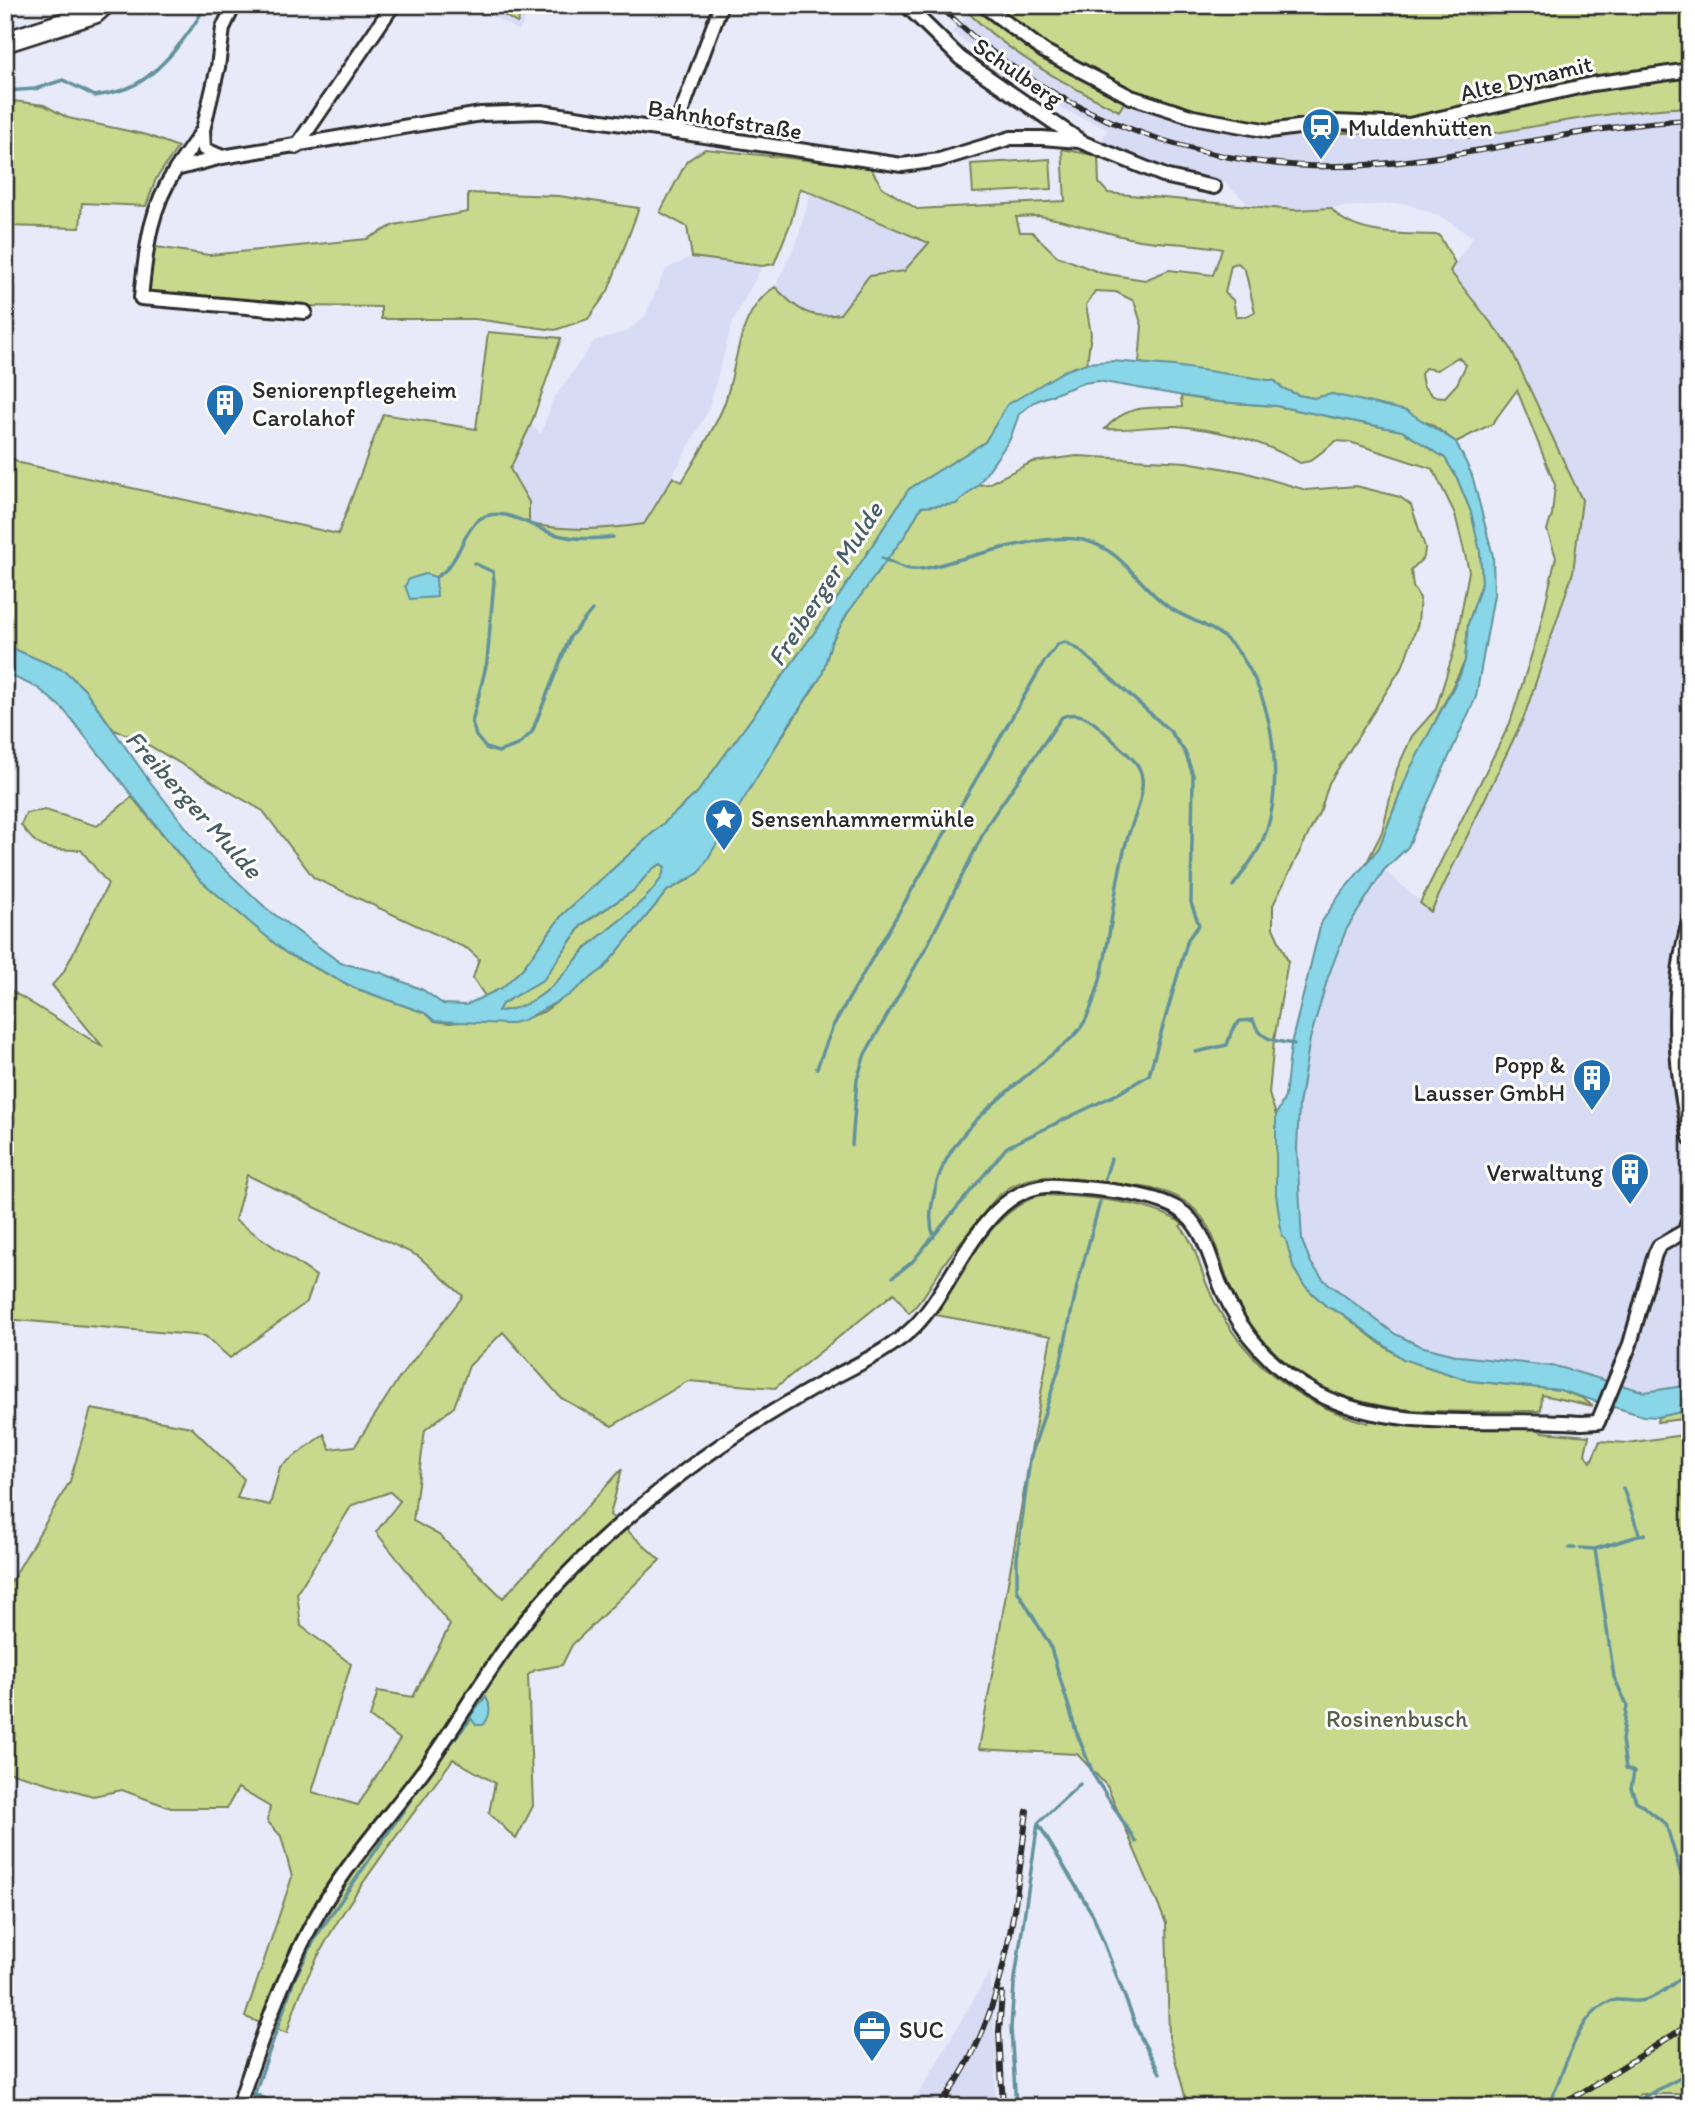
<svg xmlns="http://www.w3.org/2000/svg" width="1695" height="2112" font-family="Itim,sans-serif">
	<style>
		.built { fill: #d8dbf4 }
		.green { fill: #c8d98e; stroke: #7a825c; stroke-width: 2; fill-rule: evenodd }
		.water { fill: #88d6e7; stroke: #63929c; stroke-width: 2; fill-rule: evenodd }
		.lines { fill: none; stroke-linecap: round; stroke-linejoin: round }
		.stream { stroke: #63929c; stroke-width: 3.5 }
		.street-casing { stroke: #2b2b2b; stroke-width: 18 }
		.secondary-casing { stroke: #2b2b2b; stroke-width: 24 }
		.street { stroke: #fff; stroke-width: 12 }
		.secondary { stroke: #fff; stroke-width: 19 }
		.rail-casing { stroke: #2b2b2b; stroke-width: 6 }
		.rail { stroke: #fff; stroke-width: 3.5; stroke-dasharray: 10; stroke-linecap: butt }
		.labels { text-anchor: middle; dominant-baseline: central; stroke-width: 6; stroke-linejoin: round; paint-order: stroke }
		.street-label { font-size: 24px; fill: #2b2b2b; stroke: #fff }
		.poi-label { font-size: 24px; fill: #2b2b2b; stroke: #fff; text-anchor: start }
		.park-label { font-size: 24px; fill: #5a5f49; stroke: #fff }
		.water-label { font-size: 26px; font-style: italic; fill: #475e63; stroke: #fff }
	</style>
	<rect width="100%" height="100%" fill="#e8eaf9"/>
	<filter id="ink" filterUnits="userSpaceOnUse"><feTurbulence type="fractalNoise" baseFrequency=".0143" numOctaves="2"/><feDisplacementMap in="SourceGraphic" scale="14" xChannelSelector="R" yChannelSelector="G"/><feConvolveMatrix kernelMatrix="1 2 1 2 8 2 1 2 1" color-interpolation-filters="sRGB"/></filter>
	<g filter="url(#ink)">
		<!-- built -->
		<path class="built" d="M472,5H533L519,31Z
			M969,14L1014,51L1075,89L1119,110L1127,98L1361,130L1399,132L1494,113L1531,126L1647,108L1690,107V1385L1645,1392L1559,1367L1460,1356L1420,1346L1395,1334L1324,1280L1311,1263L1302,1241L1297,1190L1299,1105L1310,1039L1328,977L1346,930L1384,870L1431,911L1524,717L1573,572L1579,539L1510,347L1450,271L1473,237L1440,216L1404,203L1295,210L1248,204L1224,182L1196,178L1149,164L1101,141L1108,129L1065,110L1003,70L952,32Z
			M811,191L868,215L929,243L904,271L869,276L841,314L819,318L795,307L775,287L797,241Z
			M692,257L762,266L733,321L708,411L666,488L650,510L644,524L604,530L566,531L529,525V502L510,469L531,424L541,434L553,400L594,341L628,331L645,316L666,269Z
			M990,1971L996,2053L995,2107H903L921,2090Z"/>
		<!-- green -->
		<path class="green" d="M487,5H526L517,23Z
			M961,5H1690V107C1615,110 1542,125 1468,138L1466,119L1399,132L1290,134L1127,98L1119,111C1063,83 1005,52 961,5Z
			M5,100L44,105L68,118L147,135L178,147L156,179L146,206L82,203L80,228L5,226Z
			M705,149L870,167L882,187L917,209L1065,201L1062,149L1098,156L1099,183L1108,193L1295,210L1331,208C1352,237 1407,234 1439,235L1455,263L1450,271L1510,347L1582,500L1573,572L1524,717L1431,912L1420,903L1510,723L1539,631L1556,557L1547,530L1552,515L1555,485L1517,390L1492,424L1456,442L1431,424L1332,394L1314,398L1298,395L1282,388L1275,381L1139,363L1142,326L1134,301L1116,292L1095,291L1086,305L1091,334L1087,363L1064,371L996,425L985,442L909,489L822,622L697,793L563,914L523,968L502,988L485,996L473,978L479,959L468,949L314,878L263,811L136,738L114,730L85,690L65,671L5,645V453L20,463L338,534L383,414L476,429L488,332L561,338L531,424L510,469L529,502V524C569,531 603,530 644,524L673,477L682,482C697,457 713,432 724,405C738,367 736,311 775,287C797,309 808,320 840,314L869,276L904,271L929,243L800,188L791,222L774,264L762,266L692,257L687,227L660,212L687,161ZM1039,216C1073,221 1105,234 1140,240C1167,244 1195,243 1222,249L1213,275L1169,270L1145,280L1101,273L1057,256L1032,232H1020L1016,217ZM1238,263L1245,270L1255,312L1247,316H1236L1233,300L1225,293L1231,265ZM1458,357L1466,365L1457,384L1445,397L1433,396L1423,386L1421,374L1425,368L1437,370Z
			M1050,159L1052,189L973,193L971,164Z
			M468,193L559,196L639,208L608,291L588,319L555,330L475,319H381V307L297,306L144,292L149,246L209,255L367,239L394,225L468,212Z
			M1181,396L1218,402L1276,406L1402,431L1445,458L1457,478L1471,512L1480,551L1482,582L1468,624L1465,661L1400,793L1379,848L1364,868L1382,832L1397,769L1412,736L1436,709L1455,647L1469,571L1455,514L1433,469L1350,442L1336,441L1310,461L1300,463C1262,440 1220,430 1176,426C1153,425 1129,431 1105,429C1128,403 1150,408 1182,407Z
			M1077,456L1186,462L1244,472L1306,490L1356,486L1400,497L1411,505L1425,547L1424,557L1411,570L1413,587L1420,598L1418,623L1403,665L1329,783L1321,809L1273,905V928L1288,961L1274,1040L1269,1094L1276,1115V1194L1294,1269L1304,1285L1327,1307L1341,1313L1378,1342L1403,1359L1471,1381L1560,1390L1582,1398L1593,1406L1542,1395L1541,1410L1537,1411C1466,1410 1384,1420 1319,1385C1283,1365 1250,1332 1233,1294C1218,1260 1217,1219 1181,1199C1156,1185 1122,1185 1094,1181C1061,1176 1031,1171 1003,1192C994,1198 988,1208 982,1216C968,1233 952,1251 940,1270C930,1286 923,1300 909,1313L894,1293L775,1388L688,1381L612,1426L561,1398L503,1332L469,1366L454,1407L425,1430L413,1521L439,1535L503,1598L622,1469L610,1515L660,1560L572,1645L562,1665L535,1670L528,1675L533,1806L516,1839L489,1813L495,1783L453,1759C394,1842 313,1935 287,2033L245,2017L292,1877L281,1836L267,1821L270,1807L238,1788L227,1808H171L122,1790L93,1796L5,1771V1592L70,1481L91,1409L191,1427L244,1479L237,1498L270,1505L280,1467L324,1434L330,1449L355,1446L397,1381L463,1296L418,1256L247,1175L235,1220L316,1276L307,1302L230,1358L205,1336L5,1319V987L103,1047L52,985L63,973L108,884L81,850C49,849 40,853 21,825L26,813L45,810L97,826L132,797L199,879L286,953L354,988L425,1013L435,1021L450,1023L471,1021L509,1024L543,1012L604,968L667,891L690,879L822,675L831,643L847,614L906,534L921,507L956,504L978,485L988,484L1032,462ZM390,1492L400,1501L376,1532L450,1625L413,1697L378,1691L370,1717L400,1739L358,1805L312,1792L351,1664L301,1626L297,1593L352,1505Z
			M661,864L665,867C660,896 609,927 587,947C575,960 565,976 551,987C537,1000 517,1011 498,1011L502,1004L544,979L582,925L633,891L652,869Z
			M1040,1195C1082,1196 1148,1200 1183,1224L1180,1226C1196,1244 1198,1264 1207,1285C1236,1356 1295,1404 1368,1423L1370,1420L1414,1425L1537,1427L1541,1432L1589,1436L1585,1454L1591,1462L1600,1441L1627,1443L1690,1434V2094H1641L1623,2107H1188L1169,2037L1166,1923L1107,1786L1077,1754L979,1749L1051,1336L936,1315C964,1274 988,1212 1040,1195Z
			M1690,1410V1418L1657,1422L1658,1417Z"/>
		<!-- water -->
		<path class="water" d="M1112,361L1174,366L1275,381L1282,388L1298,395L1314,398L1332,394L1407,411L1456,442L1472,475L1493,556L1494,595L1476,697L1408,847L1384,870L1346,930L1328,977L1310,1039L1299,1105L1297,1149L1302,1241L1311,1263L1324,1280L1395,1334L1420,1346L1460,1356L1559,1367L1645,1392L1690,1385V1410L1658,1417L1643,1416L1560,1390L1471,1381L1403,1359L1341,1313L1327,1307L1304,1285L1294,1269L1286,1240L1282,1236L1276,1194V1115L1285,1097L1291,1044L1321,923L1341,893L1379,848L1409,771L1460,675L1465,661L1468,624L1482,582L1480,551L1471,512L1457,478L1445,458L1402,431L1276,406L1218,402L1098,381L1083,383L1034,402L1019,414L1010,439L978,485L956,504L921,507L906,534L847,614L831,643L822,675L788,726L699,873L667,891L604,968L569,995L524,1020L509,1024L435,1021L425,1013L355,988L286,953L199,879L63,709L38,688L5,673V645L65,671L85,690L148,779L203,849L267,909L341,963L382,973L423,990L443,1004L466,1005L502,988L523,968L563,914L697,793L822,622L909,489L985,442L1007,405L1064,371L1087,363ZM661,864L665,867C660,895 608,927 588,947C575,960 565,975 551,987C537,1000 517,1011 498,1011L502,1004L544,979L582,924L633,891L652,869Z
			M425,574L436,577L437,597L410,599L405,586L409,579Z
			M486,1696C491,1706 491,1717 483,1725H476L470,1717Z"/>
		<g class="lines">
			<!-- stream -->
			<path class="stream" d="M5,91L35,89L63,80L95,96C107,94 121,92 132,86C161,73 191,32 206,5
				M882,558C889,561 898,566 906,568C920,572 939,565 953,561C989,552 1047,533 1083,540C1123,549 1139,587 1170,608C1188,620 1209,624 1225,638C1273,679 1288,786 1262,842C1255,857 1243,872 1233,886
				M474,563L493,572L494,581L487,662L472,722L476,736L486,748L498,752L518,745L532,732L570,637L592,610
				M436,577C459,565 460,537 477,521C499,502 533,528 554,534C574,540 593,539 613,537
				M1196,1052L1227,1045L1232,1030L1240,1021L1253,1020C1260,1040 1274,1041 1294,1044
				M817,1068L833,1026L1044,662L1058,644L1065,642L1078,649L1170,731L1185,752L1193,775L1191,903L1199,925L1188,939L1149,1075L1119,1093L1007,1147L912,1262L893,1277
				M852,1145L857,1079L865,1054L927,946L989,822L1062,717C1086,706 1105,734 1122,749C1132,758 1141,765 1142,779C1144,798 1134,818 1128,836C1110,893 1112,964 1087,1017C1079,1035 1061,1047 1046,1059C1005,1095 947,1133 935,1190C931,1207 928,1220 934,1237
				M1105,1178L1111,1159
				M1100,1202L1077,1286L1060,1365L1030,1459L1017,1558V1590L1050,1645L1076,1731L1094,1776L1136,1842
				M1623,1488L1640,1536
				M1569,1548H1575
				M1580,1548L1595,1549L1645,1534
				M1595,1549L1614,1677L1627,1705L1622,1740L1626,1768L1634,1772L1631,1788L1636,1801L1666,1824L1690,1904
				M1039,1825L1093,1915L1140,2036L1160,2073
				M255,2094L283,2107
				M1544,2103L1550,2101C1564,2073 1577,2017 1606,2003C1617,1997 1628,2002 1639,2001C1657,2000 1676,1981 1690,1970
				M250,2107L294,1980L317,1935L446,1749L471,1719
				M1016,2107L1011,2028L1014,1985L1038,1823L1080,1784
				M1625,2107L1690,2073"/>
			<defs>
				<path id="street" d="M234,5L223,28L218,67L203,130L204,149L222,157L481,114L541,112L902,165L939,160L1011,138H1042L1079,141L1168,177L1214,187
					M906,5L960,58L1079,140
					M983,5L1044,51L1131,97L1193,117L1269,131L1335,122L1409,125L1592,84L1690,70
					M203,130L176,169L222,157
					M674,132L721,5
					M296,147L393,5
					M176,169C149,209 146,251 141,298L305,312
					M1690,918C1669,992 1674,1064 1690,1138
					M238,2107C262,2037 285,1968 323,1905C353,1856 392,1813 426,1767C461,1718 490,1665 528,1618C572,1564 627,1516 681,1474C724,1441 771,1412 817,1386C849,1368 889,1352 915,1326C958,1283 984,1181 1057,1186C1090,1188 1150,1192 1178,1209C1206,1226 1210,1263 1223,1291C1242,1335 1275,1372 1318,1394C1397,1434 1496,1416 1582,1423L1598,1422L1630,1344L1655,1254L1659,1246L1685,1231L1690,1214"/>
				<path id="secondary" d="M5,42L95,13L104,5"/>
			</defs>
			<!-- street casing -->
			<use href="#street" class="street-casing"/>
			<!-- secondary casing -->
			<use href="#secondary" class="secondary-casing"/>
			<!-- street -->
			<use href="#street" class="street"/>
			<!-- secondary -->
			<use href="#secondary" class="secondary"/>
			<defs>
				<path id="rail" d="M939,5C1055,123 1226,181 1390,163C1491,153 1589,125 1690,120
					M1002,1993L999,2032L1003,2107
					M938,2107C1006,2024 1014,1913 1027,1811
					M1559,2107L1690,2024"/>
			</defs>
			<!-- rail casing -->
			<use href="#rail" class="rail-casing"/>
			<!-- rail -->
			<use href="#rail" class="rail"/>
		</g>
	</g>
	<!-- icons -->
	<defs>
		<symbol id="station-pin" viewBox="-11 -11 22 30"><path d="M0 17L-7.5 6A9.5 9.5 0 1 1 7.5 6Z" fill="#1f6fb2" stroke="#fff"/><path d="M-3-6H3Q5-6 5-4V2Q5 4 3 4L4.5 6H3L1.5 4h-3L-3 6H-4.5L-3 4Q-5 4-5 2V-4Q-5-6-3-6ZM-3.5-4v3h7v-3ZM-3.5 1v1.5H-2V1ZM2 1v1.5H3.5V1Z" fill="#fff"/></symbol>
		<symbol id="building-pin" viewBox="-11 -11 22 30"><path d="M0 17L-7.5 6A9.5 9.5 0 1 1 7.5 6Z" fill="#1f6fb2" stroke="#fff"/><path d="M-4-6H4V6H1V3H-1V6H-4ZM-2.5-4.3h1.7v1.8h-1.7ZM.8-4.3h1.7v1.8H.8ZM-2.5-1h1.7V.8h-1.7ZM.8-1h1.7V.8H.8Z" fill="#fff"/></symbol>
		<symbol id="sight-pin" viewBox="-11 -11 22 30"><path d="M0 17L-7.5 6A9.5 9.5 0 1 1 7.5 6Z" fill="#1f6fb2" stroke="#fff"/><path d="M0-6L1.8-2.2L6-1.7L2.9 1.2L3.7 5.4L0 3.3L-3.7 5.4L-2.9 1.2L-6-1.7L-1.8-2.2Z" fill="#fff"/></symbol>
		<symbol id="office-pin" viewBox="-11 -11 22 30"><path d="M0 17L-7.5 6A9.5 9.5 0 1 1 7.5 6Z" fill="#1f6fb2" stroke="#fff"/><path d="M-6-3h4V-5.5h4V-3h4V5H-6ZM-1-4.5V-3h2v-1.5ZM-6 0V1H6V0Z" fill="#fff"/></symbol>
	</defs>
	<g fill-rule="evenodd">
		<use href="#station-pin" x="1299" y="105" width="44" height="60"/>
		<use href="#building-pin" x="203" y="381" width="44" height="60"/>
		<use href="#sight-pin" x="702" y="796" width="44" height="60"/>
		<use href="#building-pin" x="1570" y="1056" width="44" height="60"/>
		<use href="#building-pin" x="1608" y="1150" width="44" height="60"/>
		<use href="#office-pin" x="850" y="2007" width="44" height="60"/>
	</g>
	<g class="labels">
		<!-- street labels -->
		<g class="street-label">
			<text transform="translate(1018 72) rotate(35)">Schulberg</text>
			<text transform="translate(1526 78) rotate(-13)">Alte Dynamit</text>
			<text transform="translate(725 119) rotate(9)">Bahnhofstraße</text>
		</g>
		<!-- poi labels -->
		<g class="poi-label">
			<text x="1348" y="127">Muldenhütten</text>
			<text x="252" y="389">Seniorenpflegeheim<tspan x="252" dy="28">Carolahof</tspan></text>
			<text x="751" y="818">Sensenhammermühle</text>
			<text x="1565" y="1064" text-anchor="end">Popp &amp;<tspan x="1565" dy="28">Lausser GmbH</tspan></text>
			<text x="1603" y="1172" text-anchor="end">Verwaltung</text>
			<text x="899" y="2029">SUC</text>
		</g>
		<!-- park labels -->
		<g class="park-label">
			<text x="1397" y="1718">Rosinenbusch</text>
		</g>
		<!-- water labels -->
		<g class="water-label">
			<text transform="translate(825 584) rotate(-57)">Freiberger Mulde</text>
			<text transform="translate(194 804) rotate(48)">Freiberger Mulde</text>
		</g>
	</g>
	<!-- margin -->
	<rect width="1695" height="2112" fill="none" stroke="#fff" stroke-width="28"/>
	<rect x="14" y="14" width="1667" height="2084" fill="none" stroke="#2b2b2b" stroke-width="2.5" filter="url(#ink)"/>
</svg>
